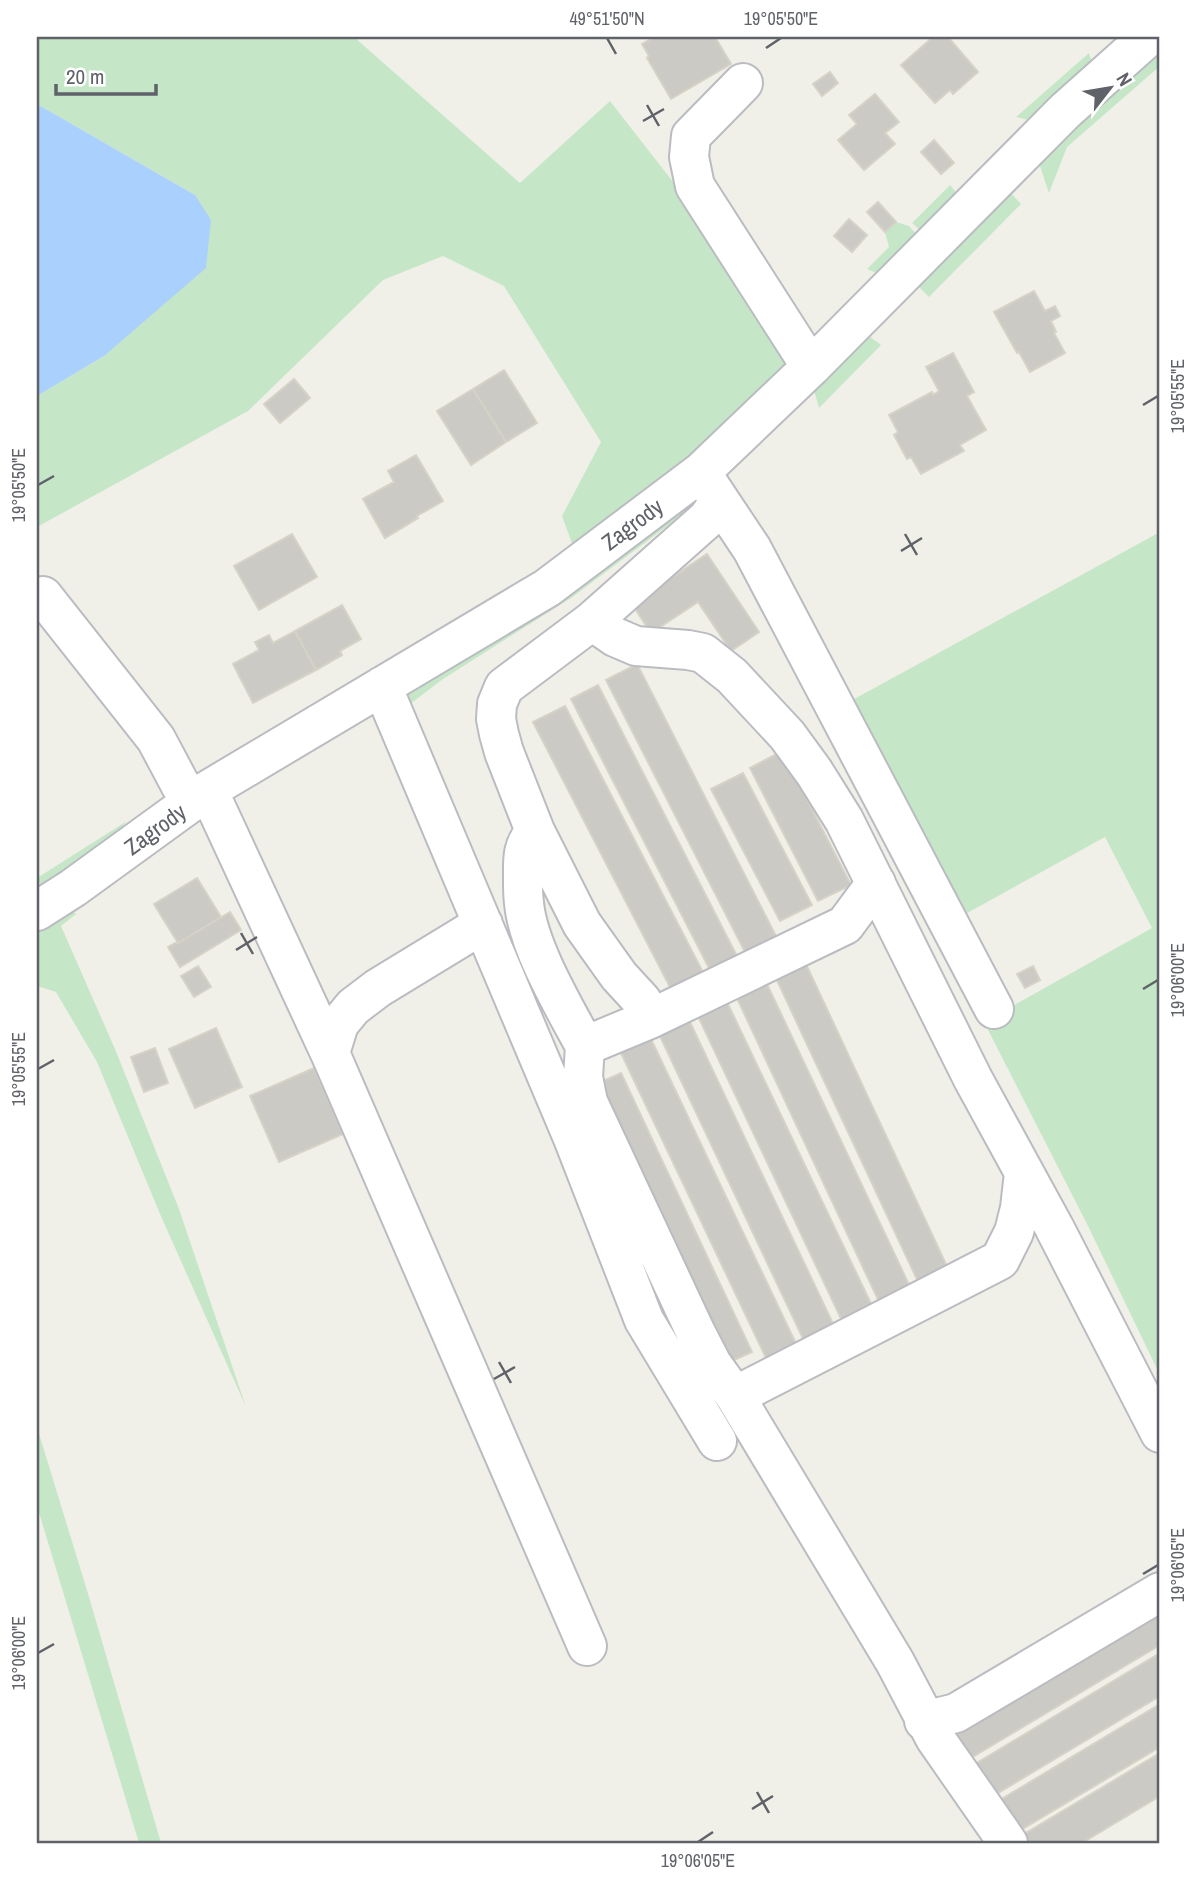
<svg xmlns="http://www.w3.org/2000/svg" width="1197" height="1880" font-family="'Archivo Narrow',sans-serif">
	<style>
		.green { fill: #c5e7c8 }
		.water { fill: #aad1fe }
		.building { fill: #cccac5; stroke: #d6d2c6; stroke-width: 2 }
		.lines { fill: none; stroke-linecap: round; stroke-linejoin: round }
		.minor-casing { stroke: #babcc1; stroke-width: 42 }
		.minor { stroke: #fff; stroke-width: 38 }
		.ticks { fill: none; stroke: #5f6268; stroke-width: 2.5 }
		.labels { text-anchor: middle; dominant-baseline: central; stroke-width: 6; stroke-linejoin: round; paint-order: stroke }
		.street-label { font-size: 23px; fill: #5f6268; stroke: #fff }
		.neatline { fill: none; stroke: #5f6268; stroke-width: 2.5 }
		.ticks-label { font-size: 18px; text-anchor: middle; fill: #5f6268 }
	</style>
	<rect width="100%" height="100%" fill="#f1f0e8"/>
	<!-- green -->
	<path class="green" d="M37,37H354L520,183L610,101L677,187L797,356L691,461L574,549L562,516L601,442L504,286L443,256L383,280L248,411L37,527V396L104,356L195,195L37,104Z
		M1160,38V66L1067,147L1049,193L1039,163Z
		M1089,53L1092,63L1028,120L1016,117Z
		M950,185L959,196L920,230L912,223Z
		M1005,187L1021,204L929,297L912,280Z
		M896,222L909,226L916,234L879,274L867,269L889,247L885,232Z
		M861,330L881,345L819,408L812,383Z
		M686,500L694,506L571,598L443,679L410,704L406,692Z
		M1160,532V1375L1088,1226L984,1022L1152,928L1105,837L960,917L845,704Z
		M127,821L100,853L42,888L37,878Z
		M67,906L76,914L61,926L115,1049L179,1209L246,1407L160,1214L97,1062L56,992L37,986V926Z
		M37,1427L89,1597L161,1843H139L37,1506Z"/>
	<!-- water -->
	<path class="water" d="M37,104L195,195L211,220L206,268L104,356L37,396Z"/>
	<!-- building -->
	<path class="building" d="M654,37H715L731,64L671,99L647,58L649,56L642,44Z
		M933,37H948L978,72L953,94L950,90L935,103L901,65Z
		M830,72L838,83L822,96L813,84Z
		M875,94L899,122L885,133L895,144L864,170L838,140L857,124L849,115Z
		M934,140L954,163L941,174L921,152Z
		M878,202L896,222L885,232L867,212Z
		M849,219L867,235L852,252L834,236Z
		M1034,291L1045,311L1055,306L1060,316L1051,321L1056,332L1054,333L1065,353L1030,372L1019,352L1017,353L994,312Z
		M953,353L974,392L967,396L986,430L960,445L964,451L921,474L911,457L907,459L894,435L898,432L889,415L932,392L933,395L939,391L926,367Z
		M504,370L537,423L506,442L473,389Z
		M294,379L310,398L280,423L264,404Z
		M473,389L506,442L471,465L437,411Z
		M416,455L443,501L417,516L418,518L385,538L363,499L394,482L388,471Z
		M292,534L317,577L259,610L234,566Z
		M707,554L759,632L731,651L698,602L651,633L632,604Z
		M342,605L361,639L340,651L342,655L316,670L295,631Z
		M295,631L316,670L253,703L233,664L259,650L255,642L269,635L273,643Z
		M637,664L778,940L747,956L606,680Z
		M598,685L739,960L712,974L571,699Z
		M565,706L706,978L674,995L533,722Z
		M782,751L851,885L818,901L750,768Z
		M743,773L812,905L780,921L711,789Z
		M197,878L221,917L178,943L154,904Z
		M230,912L241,930L180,967L168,947L177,942L178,943Z
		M805,962L951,1275L921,1288L775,976Z
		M198,966L211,987L194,997L181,976Z
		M1033,966L1040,980L1025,988L1017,974Z
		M766,982L912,1291L881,1306L736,996Z
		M726,1000L874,1310L844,1325L697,1014Z
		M688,1018L836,1330L806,1345L658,1032Z
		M216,1028L242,1087L195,1108L169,1049Z
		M650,1037L798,1348L768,1362L620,1051Z
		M155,1048L168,1083L144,1092L131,1057Z
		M314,1068L343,1134L279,1162L250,1096Z
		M621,1073L752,1352L723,1365L592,1086Z
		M1160,1603V1645L961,1764L942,1733Z
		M1160,1653V1696L988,1799L970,1767Z
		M1160,1704V1747L1014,1834L995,1803Z
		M1160,1753V1796L1082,1843H1023L1019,1837Z"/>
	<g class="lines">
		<defs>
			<path id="minor" d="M743,83L691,136L689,157L695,186L811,367
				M706,480L752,549L994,1009
				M43,596L156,739L181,786L193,801
				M592,621L615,637L636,646L688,650L703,653L732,676L787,735L814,772L844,820L973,1079L1054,1227L1160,1433
				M382,686L573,1138L644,1320L717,1441
				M208,790L330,1053L587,1646
				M535,831C521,848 523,860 523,881C523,889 523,896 524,903C528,947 564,1007 585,1046
				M876,883L845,925L650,1019L585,1046L583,1077L588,1102L695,1331L712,1364L735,1396L895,1662L935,1738L1008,1843
				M37,911L73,888L208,790L547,588L701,472L811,367L1065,111L1148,37
				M650,1019L642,1001L619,976L582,924L535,831L504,752L499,734L496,719L497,704L504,687L592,621L707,519L720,501
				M330,1053L339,1024L353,1007L378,988L483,924
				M735,1396L1000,1260L1014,1232L1020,1208L1024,1173
				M924,1721L956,1713L1160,1592"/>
		</defs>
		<!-- minor casing -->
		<use href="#minor" class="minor-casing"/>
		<!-- minor -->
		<use href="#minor" class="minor"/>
	</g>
	<!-- ticks -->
	<path class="ticks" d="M607,38L616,54M766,48L781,38M647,105L659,126M643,121L664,109M1143,405L1158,396M38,485L54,476M905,534L917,555M901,551L922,538M241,933L253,954M236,950L257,937M1143,989L1158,980M38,1069L54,1060M499,1362L511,1383M494,1379L515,1367M1143,1574L1158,1565M38,1653L54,1644M757,1792L769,1813M752,1809L773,1796M698,1842L713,1832"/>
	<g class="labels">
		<!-- street labels -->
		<g class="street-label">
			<text transform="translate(632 524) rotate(-37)">Zagrody</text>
			<text transform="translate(155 829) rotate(-36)">Zagrody</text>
		</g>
	</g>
	<!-- border -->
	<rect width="1197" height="1880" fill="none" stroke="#ffffff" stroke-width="77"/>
	<!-- north arrow -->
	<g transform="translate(1110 88) rotate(59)" stroke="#ffffff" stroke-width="5" paint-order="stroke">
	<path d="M0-5L12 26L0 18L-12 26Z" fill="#5f6268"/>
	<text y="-10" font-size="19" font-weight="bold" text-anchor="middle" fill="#5f6268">N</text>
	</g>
	<!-- scale -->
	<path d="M56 84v10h100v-10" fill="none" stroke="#5f6268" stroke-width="3.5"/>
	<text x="66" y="84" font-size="21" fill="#5f6268" stroke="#ffffff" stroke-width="5" paint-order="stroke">20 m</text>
	<rect x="38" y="38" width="1120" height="1804" class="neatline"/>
	<g class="ticks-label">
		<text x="607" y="25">49°51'50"N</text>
		<text x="781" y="25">19°05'50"E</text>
		<text transform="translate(1178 396) rotate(-90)" y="6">19°05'55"E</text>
		<text transform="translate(19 485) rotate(-90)" y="6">19°05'50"E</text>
		<text transform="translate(1178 980) rotate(-90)" y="6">19°06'00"E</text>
		<text transform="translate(19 1069) rotate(-90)" y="6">19°05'55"E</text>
		<text transform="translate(1178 1565) rotate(-90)" y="6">19°06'05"E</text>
		<text transform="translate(19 1653) rotate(-90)" y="6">19°06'00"E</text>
		<text x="698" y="1867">19°06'05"E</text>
	</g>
</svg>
